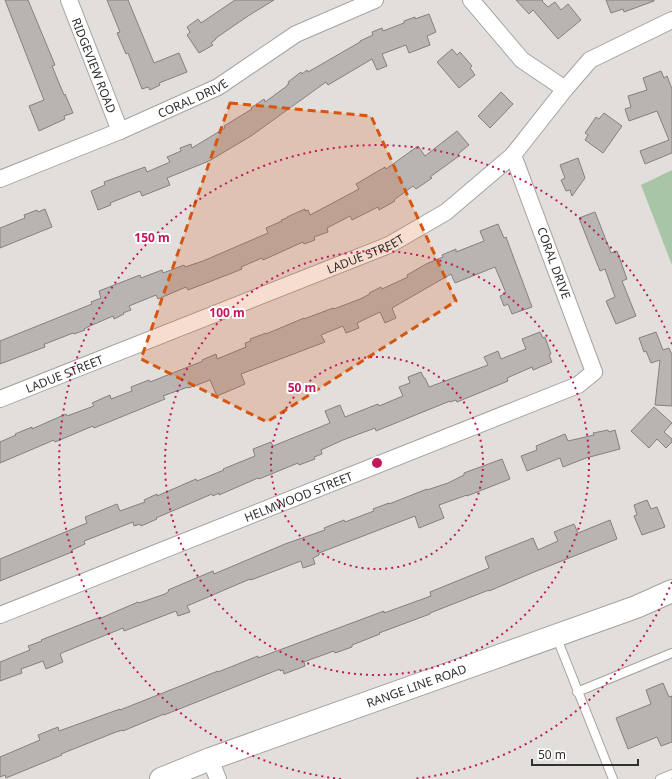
<svg xmlns="http://www.w3.org/2000/svg" width="672" height="779" font-family="'Noto Sans',sans-serif">
	<style>
		.green { fill: #a9c5a7 }
		.building { fill: #b8b4b2; stroke: #85807e }
		.lines { fill: none; stroke-linecap: round; stroke-linejoin: round }
		.service-casing { stroke: #a6a39f; stroke-width: 10 }
		.minor-casing { stroke: #a6a39f; stroke-width: 18 }
		.secondary-casing { stroke: #a6a39f; stroke-width: 24 }
		.service { stroke: #fff; stroke-width: 8 }
		.minor { stroke: #fff; stroke-width: 16 }
		.secondary { stroke: #fff; stroke-width: 22 }
		.marked { fill: #d6550f; fill-opacity: 0.2; stroke: #d6550f; stroke-width: 3; stroke-dasharray: 8 5; stroke-linejoin: round }
		.ring { fill: none; stroke: #c2185b; stroke-width: 2; stroke-dasharray: 2 4 }
		.labels { text-anchor: middle; dominant-baseline: central; stroke-width: 4; stroke-linejoin: round; paint-order: stroke }
		.street-label { font-size: 12px; fill: #31302e; stroke: #fff }
		.centre { fill: #c2185b; stroke: #fff; stroke-width: 2 }
		.ring-label { font-size: 12px; text-anchor: middle; font-weight: bold; fill: #c2185b; stroke: #fff; stroke-width: 4; stroke-linejoin: round; paint-order: stroke }
	</style>
	<rect width="100%" height="100%" fill="#e2dedb"/>
	<!-- green -->
	<path class="green" d="M672,170V265L641,185Z"/>
	<!-- building -->
	<path class="building" d="M5,0H28L55,65L52,66L64,95L65,94L73,113L64,116L65,119L39,131L29,106L44,100Z
		M107,0H128L154,63L179,53L187,72L159,83L160,85L150,90L148,87L142,89L128,53L126,54L117,33L120,32Z
		M235,0H274L248,16L216,38V39L211,43L213,45L199,53L187,35L190,32L187,27L198,19L201,23Z
		M516,0H543L542,1L548,7L555,2L561,10L568,4L581,20L558,39L533,10L529,14Z
		M606,0H654V1L624,12L623,9L611,13Z
		M429,14L436,32L427,36L430,45L409,53L406,45L382,54L387,66L377,70L372,59L328,85L326,82L251,136L209,161L167,178L170,185L142,196L140,191L110,203L111,205L98,210L91,191L105,185L104,182L145,167L147,172L170,162L167,157L181,151L180,148L191,144L192,148L225,128L224,126L252,109L251,108L264,99L265,102L287,86V85L289,84L288,82L301,72L302,74L307,70L308,72L360,42V41L373,35L372,32L382,28L383,31L404,23V21L415,17V19Z
		M452,49L457,55L460,52L472,66L470,68L475,75L459,88L437,62Z
		M661,71L664,78L667,76L672,89V153L645,164L640,151L669,140L657,111L629,121L625,109L631,107L628,96L647,90L643,78Z
		M501,92L513,104L490,128L478,116Z
		M604,113L622,126L603,153L585,140L588,135L585,133L596,117L599,119Z
		M457,131L469,145L458,154L459,156L430,177L432,178L416,189L413,186L394,200L395,201L379,210L378,207L352,220L350,216L327,228L328,232L314,237L315,240L304,244L303,242L263,260L262,258L241,267L242,269L227,275L188,290L186,287L158,299L156,295L129,306L131,310L123,313L124,314L114,319L113,316L90,326L84,329L85,330L74,334L73,333L45,344H44L45,347L0,364V341L92,304L91,302L101,298L99,291L140,275L141,278L162,270L163,273L184,265L185,267L203,261L268,233L266,228L282,221L281,220L287,218V217L305,209V211L308,210L310,215L359,189L356,184L385,167L386,169L418,146L425,156Z
		M578,158L585,178L572,196L570,190L566,191L561,180L565,178L560,165Z
		M45,209L52,227L0,248V228L25,218L24,215L37,210L38,212Z
		M595,212L611,253L617,251L627,279L622,281L636,316L616,324L606,301L615,297L605,269L600,271L579,218Z
		M498,224L504,238L506,237L532,307L512,314L508,304L504,306L500,296L506,293L495,267L455,283L451,274L392,308L396,318L385,323L380,312L357,323L359,328L346,333L343,326L321,335L325,342L241,374L245,384L236,388L217,396L210,380L197,385L188,388V387L163,396L165,399L153,404L94,428L93,426L55,442L54,440L0,463V442L16,435L15,434L32,427V429L66,414L67,416L94,406L92,403L110,395L111,399L132,391L131,387L149,380L150,382L203,361L202,360L216,354L217,359L246,347L245,343L251,341L250,339L266,333V334L304,318V319L333,308L334,309L360,299L370,294L369,293L381,287L382,289L408,277L407,275L426,264L443,257L442,255L456,249V252L484,241L480,231Z
		M540,332L543,338L545,337L551,354L549,355L552,362L533,370L532,367L507,378L508,381L457,402L456,400L450,402V401L376,431L375,428L343,440L321,450L322,454L314,457L315,459L299,465L298,463L259,479L258,478L219,495V493L213,496L212,494L156,518L157,519L141,526L140,524L134,526L133,522L84,541L85,544L72,550V552L0,581V559L87,523L85,517L117,504L120,511L145,502L144,500L157,494V496L196,479L197,481L224,470L223,469L255,456L253,449L271,442L273,446L330,423L325,411L340,405L345,417L378,404L379,406L403,396L399,387L410,383L408,377L421,372L424,378H425L429,387L488,365L484,357L498,351L501,359L526,349L522,339Z
		M656,332L663,350L669,348L672,355V406L655,405L660,360L651,363L646,351L644,352L639,338Z
		M654,407L672,423L664,432L672,439V442L666,448L657,439L649,448L631,431Z
		M608,430L609,432L615,430L620,449L586,458L563,467L560,458L527,471L521,456L537,450L536,446L565,434L568,441L594,435L593,433Z
		M502,459L510,479L467,496V495L439,505L444,518L419,528L415,516L319,553V555L313,558L315,564L303,568L301,561L251,580L250,579L187,606L190,612L178,616L176,611L124,631L123,628L64,652L60,654L63,662L46,669L43,661L21,669L22,673L0,681V662L30,650L28,646L42,641L41,640L87,622L101,617V618L138,602L139,603L165,594L169,591L168,590L213,571L214,574L285,544L325,530L324,528L344,520L345,522L366,514L374,511L373,509L389,503V504L427,489V490L448,483L464,475V473Z
		M647,500L651,509L657,507L665,527L642,535L634,516L637,515L634,505Z
		M610,520L617,539L534,572L489,591V590L430,613V614L379,633L380,634L352,645V647L335,653L334,651L312,659L304,662L305,666L284,674L283,670L280,671V669L164,715V714L123,731V730L116,732L61,754L62,755L6,778L5,775L0,777V757L40,740L38,735L58,727L59,731L120,709V710L218,671V672L258,656V658L384,611V613L431,596L430,592L489,568L485,557L533,538L538,550L558,541L554,532L574,524L578,533Z
		M663,683L669,697L672,696V742L661,746L657,737L628,749L616,718L651,704L646,690Z"/>
	<g class="lines">
		<defs>
			<path id="service" d="M556,636L613,779
				M577,692L672,653
				M660,779L672,774"/>
			<g id="minor">
				<path id="s1" d="M69,0L120,131"/>
				<path d="M471,0L522,60L565,89"/>
				<path id="s2" d="M0,179L120,131L218,87L296,34L375,0"/>
				<path id="s3" d="M0,399L389,245L446,212L513,155L565,89L590,60L672,20"/>
				<path id="s4" d="M0,615L578,385L594,372L513,155"/>
				<path d="M210,759L218,779"/>
			</g>
			<g id="secondary">
				<path id="s5" d="M161,779L210,759L636,607L672,591"/>
			</g>
		</defs>
		<!-- service casing -->
		<use href="#service" class="service-casing"/>
		<!-- minor casing -->
		<use href="#minor" class="minor-casing"/>
		<!-- secondary casing -->
		<use href="#secondary" class="secondary-casing"/>
		<!-- service -->
		<use href="#service" class="service"/>
		<!-- minor -->
		<use href="#minor" class="minor"/>
		<!-- secondary -->
		<use href="#secondary" class="secondary"/>
	</g>
	<!-- marked area -->
	<path class="marked" d="M230,103L371,116L456,301L267,422L141,359Z"/>
	<!-- distance rings -->
	<g class="ring">
		<circle cx="377" cy="463" r="106"/>
		<circle cx="377" cy="463" r="212"/>
		<path d="M672 582A318 318 0 0 1 413 779M341 779A318 318 0 1 1 672 344"/>
	</g>
	<g class="labels">
		<!-- street labels -->
		<g class="street-label">
			<text stroke="none"><textPath href="#s1" startOffset="70">RIDGEVIEW ROAD</textPath></text>
			<text stroke="none"><textPath href="#s2" startOffset="209">CORAL DRIVE</textPath></text>
			<text stroke="none"><textPath href="#s3" startOffset="393">LADUE STREET</textPath></text>
			<text transform="translate(554 263) rotate(70)">CORAL DRIVE</text>
			<text stroke="none"><textPath href="#s3" startOffset="69">LADUE STREET</textPath></text>
			<text stroke="none"><textPath href="#s4" startOffset="321">HELMWOOD STREET</textPath></text>
			<text stroke="none"><textPath href="#s5" startOffset="272">RANGE LINE ROAD</textPath></text>
		</g>
	</g>
	<circle cx="377" cy="463" r="6" class="centre"/>
	<g class="ring-label">
		<text x="152" y="242">150 m</text>
		<text x="227" y="317">100 m</text>
		<text x="302" y="392">50 m</text>
	</g>
	<!-- scale -->
	<path d="M532 759v6h106v-6" fill="none" stroke="#31302e" stroke-width="2"/>
	<text x="538" y="759" font-size="12" fill="#31302e" stroke="#ffffff" stroke-width="3" paint-order="stroke">50 m</text>
</svg>
